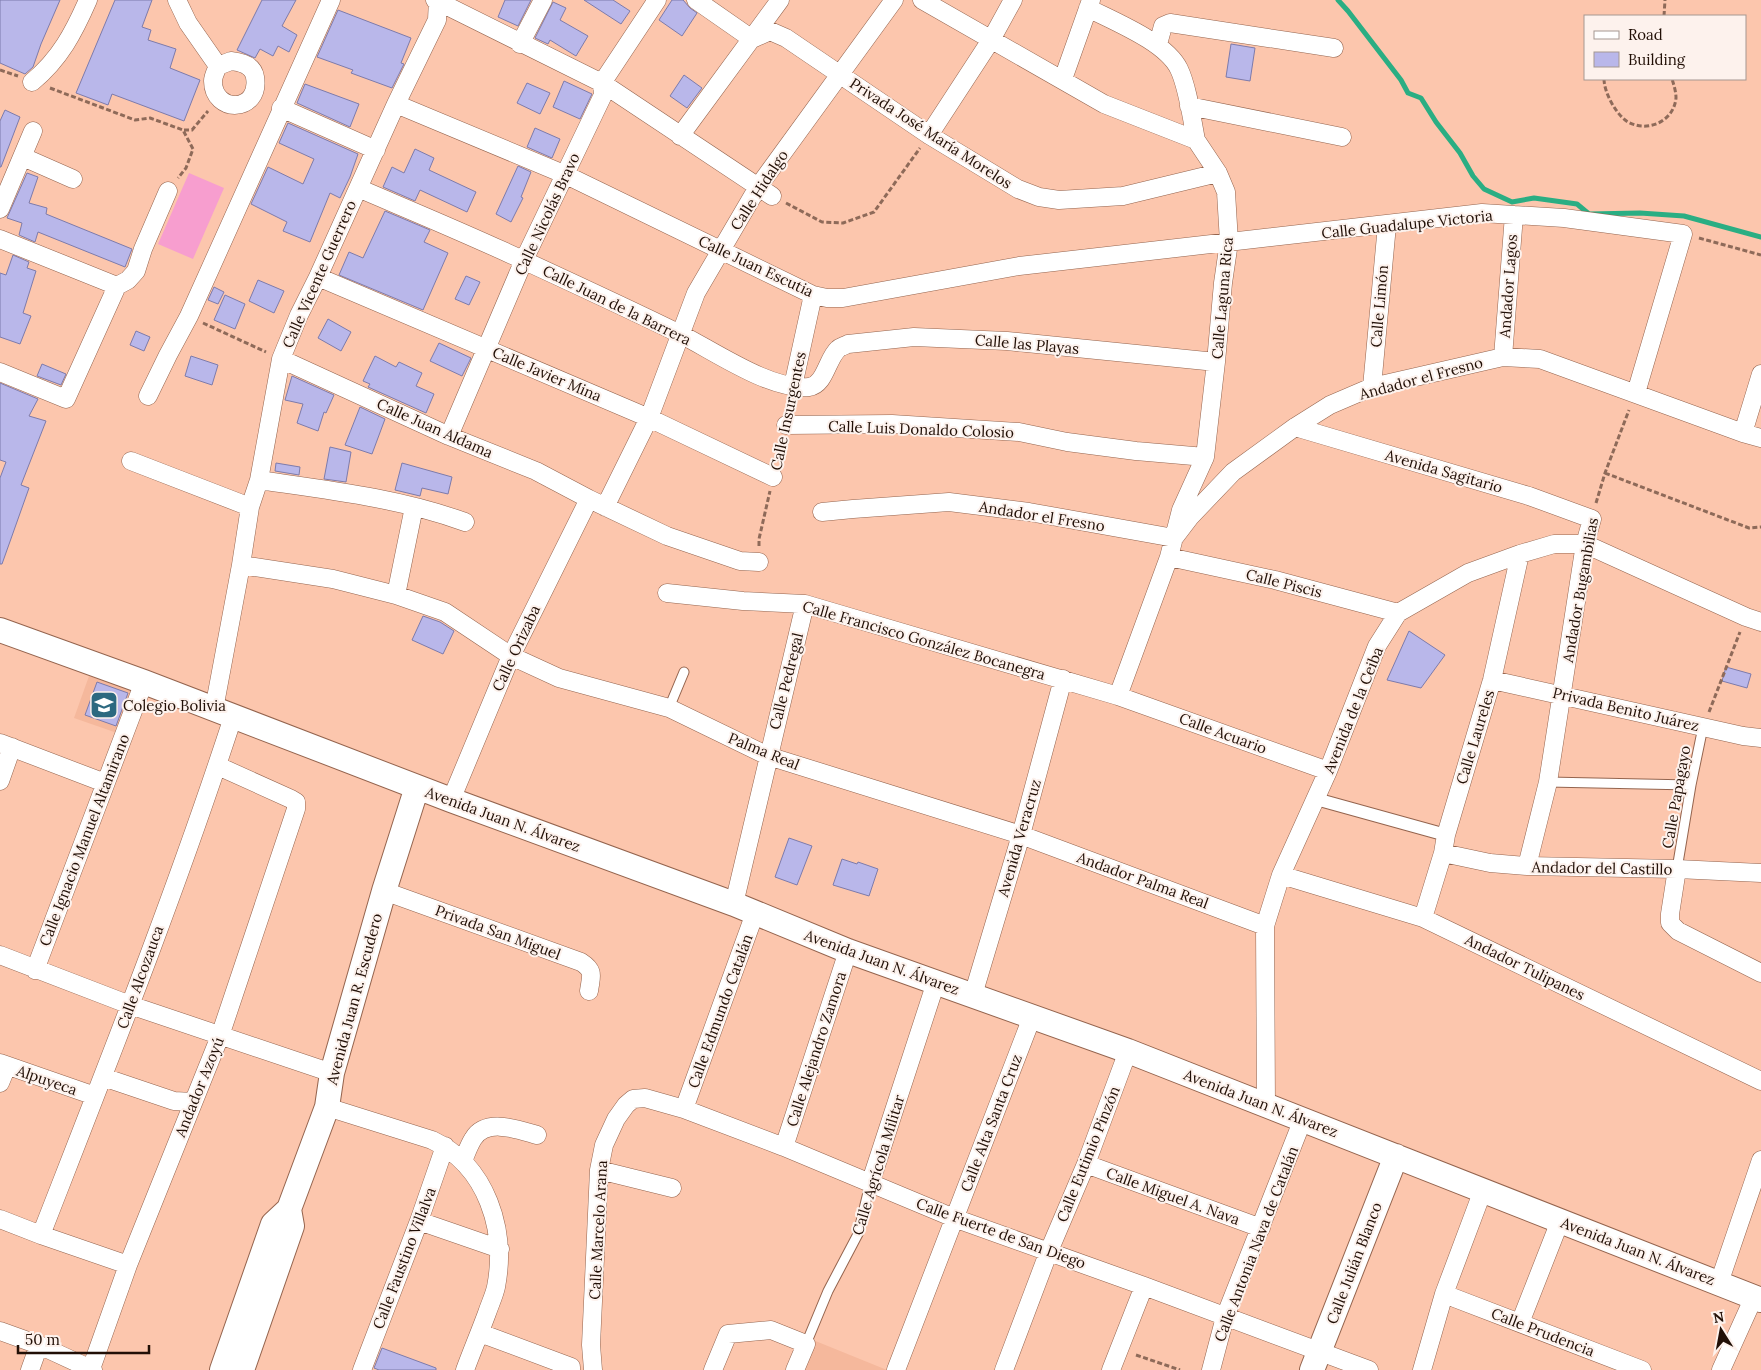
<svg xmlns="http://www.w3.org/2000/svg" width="1761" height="1370" font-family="Lora,serif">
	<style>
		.built { fill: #f5b89c }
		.green { fill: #f79ecf }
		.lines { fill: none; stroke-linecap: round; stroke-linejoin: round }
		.stream { stroke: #2aae83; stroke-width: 5 }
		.building { fill: #b9b7ea; stroke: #7d7bab }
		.service-casing { stroke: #94644e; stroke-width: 11 }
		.pedestrian-casing { stroke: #94644e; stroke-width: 14 }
		.minor-casing { stroke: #94644e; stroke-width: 19 }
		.secondary-casing { stroke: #94644e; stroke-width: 26 }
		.path { stroke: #8e6a59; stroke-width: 3; stroke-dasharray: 5 2.5; stroke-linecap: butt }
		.service { stroke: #fff; stroke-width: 9 }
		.pedestrian { stroke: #fff; stroke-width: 12 }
		.minor { stroke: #fff; stroke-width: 18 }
		.secondary { stroke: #fff; stroke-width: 24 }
		.labels { text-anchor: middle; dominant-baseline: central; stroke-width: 4; stroke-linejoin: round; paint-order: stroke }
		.street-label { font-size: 15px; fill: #210f06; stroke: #fdf2ed }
		.poi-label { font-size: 15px; fill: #210f06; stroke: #fdf2ed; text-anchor: start }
	</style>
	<rect width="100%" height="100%" fill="#fcc6ad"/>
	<!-- built -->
	<path class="built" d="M89,676L135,691L120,734L74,718Z
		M813,1340L887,1370H801Z"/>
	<!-- green -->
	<path class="green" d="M189,173L224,188L193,259L158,244Z"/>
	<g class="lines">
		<!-- stream -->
		<path class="stream" d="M1338,0L1348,11L1401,80L1408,93L1421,98L1436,122L1460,153L1473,176L1484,189L1512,202L1534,198L1577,204L1589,214L1640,213L1684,216L1761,237"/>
	</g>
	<!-- building -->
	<path class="building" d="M0,0H60L41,44L33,67L25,74L0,63Z
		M115,0H152L142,27L151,30L148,40L176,49L170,68L200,80L184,121L112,94L108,105L76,93Z
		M262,0H296L282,26L297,35L289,52L278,46L273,56L260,49L255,58L237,50Z
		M505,0H531L518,26L498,17Z
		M584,0H613L630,11L621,24Z
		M672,0H683L690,8L697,13L682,36L659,20Z
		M553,2L566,8L560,20L588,36L576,56L550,40L548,44L535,38Z
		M338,10L411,38L401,63L404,64L392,88L351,73L353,70L317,57Z
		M1231,44L1255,48L1250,81L1226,77Z
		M684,75L702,88L687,108L670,96Z
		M564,81L592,94L580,119L553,107Z
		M527,83L550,93L540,114L517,103Z
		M305,84L359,104L350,127L297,103Z
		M5,110L20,117L1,167H0V121Z
		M288,123L358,154L350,177L340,198L330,193L310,242L283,231L287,222L251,204L268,167L303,184L314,159L279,143Z
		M535,128L560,139L552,158L527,147Z
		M415,149L434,158L429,170L476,192L467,212L420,190L415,201L383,187L392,167L404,173Z
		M518,166L531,172L521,197L523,198L511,222L496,214Z
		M27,173L38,177L29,203L47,208L46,214L132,249L125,267L38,232L35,242L19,235L22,223L7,218Z
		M385,211L430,230L424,242L448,253L423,310L339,275L349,252L363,258Z
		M13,255L29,262L27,268L36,271L23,313L31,316L20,344L0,337V273L6,275Z
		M466,276L480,282L469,305L455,299Z
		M258,280L284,291L274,313L249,301Z
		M214,287L224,292L218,304L208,300Z
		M225,295L245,304L235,329L214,320Z
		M328,319L351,332L341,351L318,338Z
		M136,331L150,337L144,351L130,345Z
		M439,343L471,358L462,376L430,361Z
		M191,356L218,365L212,385L185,376Z
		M375,356L396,367L399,362L422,373L416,386L434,394L426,413L368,387L370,384L363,381Z
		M42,364L66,374L61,385L37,376Z
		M292,376L334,395L326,413L324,412L318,431L297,423L303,404L285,400Z
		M0,383L38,399L29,416L46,421L21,485L29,488L2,564H0V478L6,462L0,460Z
		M360,407L385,419L372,454L345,445Z
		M330,447L351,452L346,482L324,479Z
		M276,463L300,467L299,475L275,471Z
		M402,463L452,477L448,494L422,488L420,496L395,490Z
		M423,616L440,622L454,631L443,654L412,640Z
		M1409,631L1445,655L1421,688L1387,680Z
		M1726,667L1751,674L1747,688L1722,681Z
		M97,682L128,693L116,726L85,715Z
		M789,838L812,846L797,885L775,877Z
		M842,859L857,864L858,862L878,869L869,896L833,885Z
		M382,1348L436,1368V1370H379L374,1368Z"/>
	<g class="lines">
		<defs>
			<path id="service" d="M669,708L684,672
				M1548,782L1691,785
				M1677,869L1691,785L1703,727
				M806,1344L828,1291L858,1234L870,1184"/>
			<path id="pedestrian" d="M1316,799L1446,835"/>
			<path id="minor" d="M177,0L188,23L218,66
				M435,0L602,83L772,196
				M696,0L752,39L770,31L786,38L929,135L1018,189L1039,197L1059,200L1123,196L1218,173
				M922,0L1104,104L1196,140L1218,173L1226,192L1229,242L1223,283L1216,362L1205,457L1181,510L1169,557L1118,696
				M1088,8C1115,22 1166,42 1179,69C1188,88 1192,120 1196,140
				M520,44L543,0
				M1158,44L1163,26L1170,23L1334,48
				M231,61C241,62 253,65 255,77C261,113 213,114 213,81C213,76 216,71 218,66Z
				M1063,79L1091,0
				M32,82C60,59 74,32 88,0
				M396,104L566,175L813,295L827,298H843L1019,266L1482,213L1564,218L1683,234L1636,393
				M1189,106L1342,137
				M281,108L376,150
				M929,135L991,40L1013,0
				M680,136L780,0
				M23,157L73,179
				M358,188C414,212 470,235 525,261C577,285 629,309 680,334C714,351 771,391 809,387C825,385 827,359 838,349C840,347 844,346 848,344L914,337L1007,341L1216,362
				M0,209L33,131
				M0,239L117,286
				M318,277L649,418L773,477
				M117,286L128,280L136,271L143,249L168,191
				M1503,357L1514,215
				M281,359L449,436L536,471L589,499L667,536L740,561L759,562
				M0,372L66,399L117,286
				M793,386L813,295
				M1372,387L1387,225
				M148,396L168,355L189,316L331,0
				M786,425L892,424L1019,432L1067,442L1136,451L1205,457
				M1295,427L1529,496L1592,519L1585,544L1548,782L1527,866
				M1743,433L1761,374
				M449,436L524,260L603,95L602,83L657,0
				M131,461L250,507
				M259,480C328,490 399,498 465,522
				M605,507L649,418L696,293L758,187L894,0
				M822,512L853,509L949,502L1029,512L1174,538L1190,517L1233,472L1295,427L1330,405L1372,387L1503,357L1540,359L1743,433L1761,438
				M1169,557L1275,580L1398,613
				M241,565L333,579L396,595L419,603L445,612L511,656L559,678L669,708L768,756L1021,835L1265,926
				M667,593L743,601L805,604L1118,696L1328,771
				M396,595L414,507
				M1492,680L1743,736L1761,738
				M214,709L241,565L250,507L259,480L281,359L299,315L318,277L396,104L437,20L438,0
				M0,743L105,783
				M0,781L12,747
				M451,800L511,656L589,499
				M1443,853L1490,863L1527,866L1677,869L1761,873
				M1677,869L1670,914V923L1678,931L1761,973
				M1281,875L1423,918L1761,1081
				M384,891L581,962C595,971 591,976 589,991
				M734,904L805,604
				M1423,918L1443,853L1446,835L1492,680L1520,554
				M0,955L130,1005L332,1073
				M35,970L144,682
				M973,995L1021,835L1063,679
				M0,1063L95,1096
				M103,1077L174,1101L193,1102
				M0,1083L7,1066
				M1266,1105L1265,926L1281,875L1328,771L1377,646L1398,613L1468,573L1520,554L1554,544H1585L1746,617L1761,622
				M327,1107L432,1140C487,1166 507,1230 496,1287C494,1296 490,1304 487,1313C480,1332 472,1351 465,1370
				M684,1109L755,913
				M784,1147L848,951
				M463,1161C466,1154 469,1145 473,1139C486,1117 519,1130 537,1135
				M1086,1164L1261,1228
				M599,1170L672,1188
				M870,1184L936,982
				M0,1219L41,1235L128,1265
				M419,1221L500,1249
				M41,1235C108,1063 176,892 233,717
				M1719,1283L1761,1160
				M1444,1294L1642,1370
				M1520,1323L1560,1221
				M0,1331L39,1345L93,1370
				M480,1333L571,1367V1370
				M91,1369L128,1265L220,1036L296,809V802L291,799L218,766
				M30,1370L39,1345
				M362,1370L419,1221L445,1146
				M593,1370L591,1345L599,1170L604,1145L616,1119L626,1105L633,1099L645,1098L684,1109L784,1147L954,1218L1144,1286L1369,1370
				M713,1370L728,1334L771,1330L806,1344L795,1370
				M896,1370L1032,1017
				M1004,1370L1049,1251L1086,1164L1128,1051
				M1111,1370L1144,1286
				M1211,1370L1225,1317L1303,1119
				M1422,1370L1444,1294L1483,1190
				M1721,1370L1754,1297"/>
			<path id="secondary" d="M0,630L144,682L451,800L734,904L848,951L1128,1051L1761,1300
				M222,1370L273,1224L289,1209L327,1107L332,1073L384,891L417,787
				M242,1370L292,1226L289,1209
				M1312,1370L1396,1156"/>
		</defs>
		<!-- service casing -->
		<use href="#service" class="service-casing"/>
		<!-- pedestrian casing -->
		<use href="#pedestrian" class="pedestrian-casing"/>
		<!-- minor casing -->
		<use href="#minor" class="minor-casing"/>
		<!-- secondary casing -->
		<use href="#secondary" class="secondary-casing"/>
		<!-- path -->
		<path class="path" d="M1664,16L1665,0
			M0,70L18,76
			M1604,79C1604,92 1616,115 1628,122C1648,133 1674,121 1676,98C1676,92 1674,85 1672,79
			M50,88L135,120L150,118L183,130L193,149L186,168L178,178
			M184,130H192L208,111
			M786,203L822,222L843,223L874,212L920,148
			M1699,238L1761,255
			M203,323L266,352
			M778,461L783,441
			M1605,473L1749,528L1761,527
			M1596,503L1605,473L1629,410
			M759,546V539L770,491
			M1709,712L1740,632
			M1136,1355L1180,1370"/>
		<!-- service -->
		<use href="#service" class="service"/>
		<!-- pedestrian -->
		<use href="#pedestrian" class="pedestrian"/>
		<!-- minor -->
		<use href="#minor" class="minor"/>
		<!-- secondary -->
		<use href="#secondary" class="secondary"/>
	</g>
	<!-- icons -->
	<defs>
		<symbol id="school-square" viewBox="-11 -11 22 22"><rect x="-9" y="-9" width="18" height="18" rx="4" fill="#2c6980" stroke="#fdf2ed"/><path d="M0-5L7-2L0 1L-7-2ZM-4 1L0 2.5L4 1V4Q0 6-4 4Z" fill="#fff"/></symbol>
	</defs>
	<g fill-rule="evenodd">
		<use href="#school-square" x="88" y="689" width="32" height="32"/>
	</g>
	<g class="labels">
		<!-- street labels -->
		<g class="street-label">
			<text transform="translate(931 133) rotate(33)">Privada José María Morelos</text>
			<text transform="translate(759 190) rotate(-57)">Calle Hidalgo</text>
			<text transform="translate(547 214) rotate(-65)">Calle Nicolás Bravo</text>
			<text transform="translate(1407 224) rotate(-6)">Calle Guadalupe Victoria</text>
			<text transform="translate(756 266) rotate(25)">Calle Juan Escutia</text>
			<text transform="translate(319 274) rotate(-66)">Calle Vicente Guerrero</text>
			<text transform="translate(1508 286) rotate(-86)">Andador Lagos</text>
			<text transform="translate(1222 298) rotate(-85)">Calle Laguna Rica</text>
			<text transform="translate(617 305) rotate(26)">Calle Juan de la Barrera</text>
			<text transform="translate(1379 306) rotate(-85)">Calle Limón</text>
			<text transform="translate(1027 344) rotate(5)">Calle las Playas</text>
			<text transform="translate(547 374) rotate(23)">Calle Javier Mina</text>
			<text transform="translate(1421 378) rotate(-15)">Andador el Fresno</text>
			<text transform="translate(788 411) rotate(-78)">Calle Insurgentes</text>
			<text transform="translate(435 428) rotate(24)">Calle Juan Aldama</text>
			<text transform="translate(921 429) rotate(2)">Calle Luis Donaldo Colosio</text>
			<text transform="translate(1444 471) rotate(16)">Avenida Sagitario</text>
			<text transform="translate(1042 516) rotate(9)">Andador el Fresno</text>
			<text transform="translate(1284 583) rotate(14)">Calle Piscis</text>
			<text transform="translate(1580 590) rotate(-80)">Andador Bugambilias</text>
			<text transform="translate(924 640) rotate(16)">Calle Francisco González Bocanegra</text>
			<text transform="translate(516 648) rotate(-65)">Calle Orizaba</text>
			<text transform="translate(786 681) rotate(-76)">Calle Pedregal</text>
			<text transform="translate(1626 709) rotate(13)">Privada Benito Juárez</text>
			<text transform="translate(1353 710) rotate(-68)">Avenida de la Ceiba</text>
			<text transform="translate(1223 733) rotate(20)">Calle Acuario</text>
			<text transform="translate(1475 737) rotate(-73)">Calle Laureles</text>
			<text transform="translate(764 751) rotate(22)">Palma Real</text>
			<text transform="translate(1676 797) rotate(-80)">Calle Papagayo</text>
			<text transform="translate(503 819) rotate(20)">Avenida Juan N. Álvarez</text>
			<text transform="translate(1019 838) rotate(-74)">Avenida Veracruz</text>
			<text transform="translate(84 840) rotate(-69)">Calle Ignacio Manuel Altamirano</text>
			<text transform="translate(1602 868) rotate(1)">Andador del Castillo</text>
			<text transform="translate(1143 880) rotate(20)">Andador Palma Real</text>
			<text transform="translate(498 932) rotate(20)">Privada San Miguel</text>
			<text transform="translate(882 962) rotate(20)">Avenida Juan N. Álvarez</text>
			<text transform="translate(1525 967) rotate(26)">Andador Tulipanes</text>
			<text transform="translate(140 977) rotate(-70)">Calle Alcozauca</text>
			<text transform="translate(354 999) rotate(-75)">Avenida Juan R. Escudero</text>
			<text transform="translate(720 1011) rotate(-70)">Calle Edmundo Catalán</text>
			<text transform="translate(816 1049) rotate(-72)">Calle Alejandro Zamora</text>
			<text transform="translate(47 1080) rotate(19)">Alpuyeca</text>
			<text transform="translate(199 1087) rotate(-68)">Andador Azoyú</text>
			<text transform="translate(1261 1103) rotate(21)">Avenida Juan N. Álvarez</text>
			<text transform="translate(991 1123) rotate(-69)">Calle Alta Santa Cruz</text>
			<text transform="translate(1088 1154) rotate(-68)">Calle Eutimio Pinzón</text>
			<text transform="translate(878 1165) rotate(-73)">Calle Agrícola Militar</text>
			<text transform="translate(1173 1196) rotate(20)">Calle Miguel A. Nava</text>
			<text transform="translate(598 1230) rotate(-87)">Calle Marcelo Arana</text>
			<text transform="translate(1001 1233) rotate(20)">Calle Fuerte de San Diego</text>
			<text transform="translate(1256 1244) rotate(-69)">Calle Antonia Nava de Catalán</text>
			<text transform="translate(1638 1251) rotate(21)">Avenida Juan N. Álvarez</text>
			<text transform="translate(404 1258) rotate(-69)">Calle Faustino Villalva</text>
			<text transform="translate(1354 1263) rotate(-69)">Calle Julián Blanco</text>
			<text transform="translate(1543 1332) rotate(21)">Calle Prudencia</text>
		</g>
		<!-- poi labels -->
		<g class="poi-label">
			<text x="123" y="705">Colegio Bolivia</text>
		</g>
	</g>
	<!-- legend -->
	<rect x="1584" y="15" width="162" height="65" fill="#fdf2ed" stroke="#a59791"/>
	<rect x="1594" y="31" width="25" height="8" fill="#ffffff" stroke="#a59791"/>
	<text x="1628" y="40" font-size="15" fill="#210f06">Road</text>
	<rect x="1594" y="52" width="25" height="15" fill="#b9b7ea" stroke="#a59791"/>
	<text x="1628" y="65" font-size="15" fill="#210f06">Building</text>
	<!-- north arrow -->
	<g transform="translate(1721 1330) rotate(349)" stroke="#fdf2ed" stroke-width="4" paint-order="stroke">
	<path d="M0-4L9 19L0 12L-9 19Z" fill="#210f06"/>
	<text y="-8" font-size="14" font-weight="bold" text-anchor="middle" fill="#210f06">N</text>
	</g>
	<!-- scale -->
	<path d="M18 1345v8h131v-8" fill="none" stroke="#210f06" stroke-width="2.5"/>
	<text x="25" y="1345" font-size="15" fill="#210f06" stroke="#fdf2ed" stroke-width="4" paint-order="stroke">50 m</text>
</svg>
